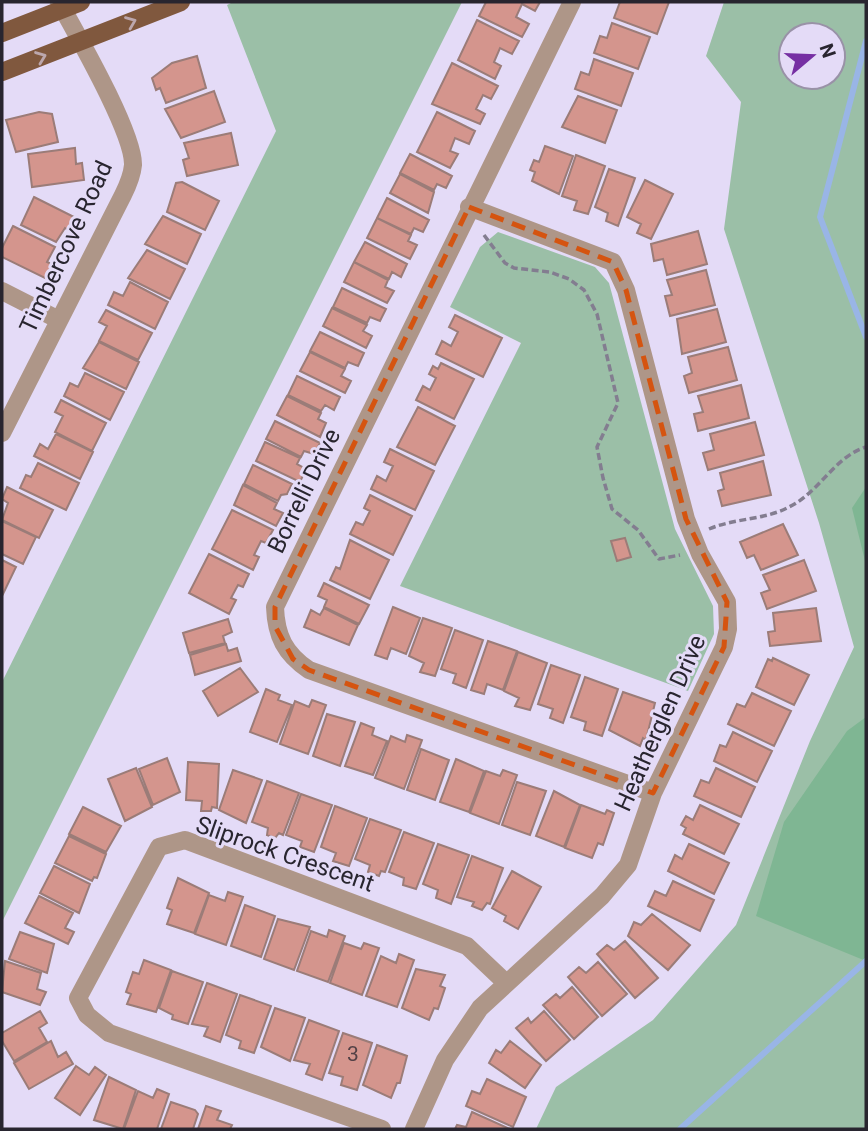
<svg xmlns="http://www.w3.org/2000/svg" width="868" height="1131" font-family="Roboto,sans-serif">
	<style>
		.green { fill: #9bbfa7; fill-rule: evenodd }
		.forest { fill: #7fb693 }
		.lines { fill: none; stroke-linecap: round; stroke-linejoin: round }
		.stream { stroke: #99b5e6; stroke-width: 6 }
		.building { fill: #d4958d; stroke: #9b7c78; stroke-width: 2 }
		.path { stroke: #837d90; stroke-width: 3.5; stroke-dasharray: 7 3.5; stroke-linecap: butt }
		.minor { stroke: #ae9688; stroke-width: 18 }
		.major { stroke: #80583e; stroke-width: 18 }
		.oneway { stroke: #bca7ad }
		.marked { fill: none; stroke: #d55410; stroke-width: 5; stroke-dasharray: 14 9; stroke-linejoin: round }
		.labels { text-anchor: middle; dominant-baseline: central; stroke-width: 6; stroke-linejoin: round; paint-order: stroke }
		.number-label { font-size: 21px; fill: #534146 }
		.street-label { font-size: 24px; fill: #28252f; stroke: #e4dbf7 }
	</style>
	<rect width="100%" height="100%" fill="#e4dbf7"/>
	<!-- green -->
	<path class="green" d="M233,2H462L2,922V682L276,131L227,5Z
		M724,2H866V1129H536L556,1087L653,1020L736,925L810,741L854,647L819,523L724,229L741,102L706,56ZM791,35H833V77H791Z
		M498,232L595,267L609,283L675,529L713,606L714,634L688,691L400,586L521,343L450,307L480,247Z"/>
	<!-- forest -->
	<path class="forest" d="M866,487V565L852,508Z
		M866,717V961L756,916L784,822L847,731Z"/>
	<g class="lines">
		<!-- stream -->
		<path class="stream" d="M866,41L820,217L866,337
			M680,1129L866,961"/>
	</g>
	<!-- building -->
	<path class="building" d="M486,2H540L535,11L522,4L516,17L529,24L522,37L479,16Z
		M620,2H669L657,34L614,18Z
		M477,20L519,41L512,54L500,48L494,62L501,66L495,79L458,60Z
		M612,23L650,37L638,69L594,53L600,36L607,38Z
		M197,56L206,88L166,103L160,88L156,90L152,78L172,63Z
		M594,59L633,73L621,106L575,89L581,72L589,75Z
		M452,63L498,86L491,99L483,95L476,109L485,114L480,124L432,104Z
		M214,91L225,122L181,138L165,109Z
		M578,96L617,110L605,143L562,127Z
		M39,112L52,114L58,142L16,152L6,120Z
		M437,112L475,131L469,144L455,138L450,151L458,154L450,168L417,152Z
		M231,133L238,165L187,176L183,160L189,158L184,143Z
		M545,146L573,156L559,194L532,181L535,172L530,170L534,160L539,162Z
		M75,148L76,164L82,163L84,180L32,187L28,154Z
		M410,154L452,176L446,188L437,184L434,190L400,173Z
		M576,155L605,166L588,214L574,210L577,201L562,196Z
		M609,169L635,178L618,226L606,221L608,213L595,207Z
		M400,174L434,192L428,213L390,193Z
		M645,180L673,194L651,239L637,233L641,224L627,217Z
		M182,182L219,201L205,230L167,212L176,183Z
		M34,197L80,220L74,233L65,228L56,242L21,225Z
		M387,198L429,220L423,232L414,228L411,234L377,218Z
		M163,216L201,234L187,264L145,244Z
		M377,218L411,235L408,241L417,245L410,259L367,238Z
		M13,226L55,247L47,262L56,266L49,280L2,257V248Z
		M698,231L707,264L667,275L663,259L654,261L651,244Z
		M365,242L407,264L401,277L392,272L389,279L354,262Z
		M147,250L185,269L170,299L128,278Z
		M354,262L388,280L385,287L394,291L387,303L344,282Z
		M706,270L715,305L670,316L665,296L672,295L667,280Z
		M130,282L168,302L155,329L108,305L114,292L123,296Z
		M342,288L386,309L380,321L370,317L367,323L333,307Z
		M332,308L367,325L363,331L372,336L366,348L323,326Z
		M717,309L726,342L682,354L677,319Z
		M106,310L152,333L138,360L99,341L107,326L99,322Z
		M455,315L502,338L483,377L436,354L442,341L451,346L458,332L449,327Z
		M320,332L364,353L358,366L348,362L345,368L310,351Z
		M99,342L139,362L126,389L83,368Z
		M728,347L737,380L689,393L684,376L692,373L688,357Z
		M310,352L345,369L341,376L351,381L345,393L300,371Z
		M441,363L474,379L454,419L416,400L423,386L430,390L436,378L429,374L433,366L438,369Z
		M85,373L124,392L110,420L64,396L70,383L78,387Z
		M297,376L340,397L334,410L325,405L321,411L288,395Z
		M741,385L749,418L698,431L694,414L703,412L698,396Z
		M287,396L321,413L318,419L326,423L320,437L277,415Z
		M61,400L106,423L92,451L55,432L63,416L55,412Z
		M418,407L455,426L435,465L397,447Z
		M275,421L320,443L314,454L304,451L301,457L266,439Z
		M755,422L764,455L708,470L703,453L714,450L710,434Z
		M56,434L93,452L80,479L34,456L40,444L48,449Z
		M265,442L300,458L297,464L306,469L300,482L256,461Z
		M390,449L434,471L415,510L371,489L377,476L386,481L393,466L384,462Z
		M763,461L771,495L722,506L718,491L724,489L720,473Z
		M38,463L79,483L66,510L20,488L26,475L31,477Z
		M253,465L292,484L287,494L281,495L278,501L244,484Z
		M243,485L277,503L274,509L283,513L276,526L234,505Z
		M7,487L53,510L39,538L2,520L8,503L2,499Z
		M370,495L412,516L393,555L350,534L356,522L363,525L370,511L364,508Z
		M232,510L273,530L266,543L261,541L254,555L259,557L253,570L212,549Z
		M2,521L36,537L23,564L2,554Z
		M783,524L798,555L761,570L754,555L747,558L740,542Z
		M625,538L631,557L617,561L611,541Z
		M350,540L389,560L370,599L330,580L336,567L340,569Z
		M209,554L249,574L243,587L238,585L231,598L236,600L229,614L189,593Z
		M2,560L16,567L3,594L2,593Z
		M804,560L816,591L767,609L761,593L770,590L763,575Z
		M324,583L369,605L359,624L324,607L327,600L318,596Z
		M393,607L420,618L406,654L391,648L387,659L375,655Z
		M324,608L358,625L349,645L304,627L311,610L320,615Z
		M816,608L821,641L770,646L768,632L775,631L773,613Z
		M423,618L452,628L435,676L420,672L424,663L409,656Z
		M228,619L232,632L223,636L225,643L189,653L183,633Z
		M455,630L483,640L466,688L453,683L456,674L441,669Z
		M488,641L517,651L503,690L487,684L484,694L471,690Z
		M226,644L228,651L237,648L241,661L195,675L190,655Z
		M518,652L547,663L530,710L515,706L519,698L504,691Z
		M773,658L809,675L794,705L756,687L768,659L772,661Z
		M551,665L580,675L563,723L550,718L553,709L538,704Z
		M240,668L258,692L218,716L203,691Z
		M585,677L618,689L602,736L584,730L586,722L571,717Z
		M266,689L280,695L278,700L292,705L277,742L250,732Z
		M623,692L655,703L646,740L643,738L640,746L609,730Z
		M752,693L791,711L774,746L728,724L737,704L745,707Z
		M312,700L326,705L308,754L280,744L295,701L309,707Z
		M327,714L355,722L340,766L313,756Z
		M361,723L374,728L372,735L387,741L373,775L345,766Z
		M733,732L772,751L757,782L714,761L720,745L726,747Z
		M407,735L422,740L404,789L375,778L391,736L405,742Z
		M421,749L449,760L435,800L407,790Z
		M167,758L180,792L153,805L139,769Z
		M456,759L484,771L469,812L440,802Z
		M188,762L219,764L217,808L212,807L211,811H201L202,801L186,800Z
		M136,768L152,807L125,821L108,779Z
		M716,768L755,787L741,817L694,796L701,780L709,783Z
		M233,770L262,780L246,823L219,810Z
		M503,770L517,775L499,824L470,813L486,771L500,776Z
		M267,781L299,793L283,835L279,833L275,838L267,835L268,828L252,822Z
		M517,782L546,791L530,835L502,825Z
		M554,791L580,805L564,847L536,836Z
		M301,794L332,805L314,852L300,847L302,841L286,835Z
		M581,805L605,814L607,810L614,813L603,845L598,843L592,858L565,848Z
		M700,805L739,824L724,854L683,834L686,828L681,825L686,816L693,820Z
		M335,806L367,818L349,866L333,861L336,853L321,847Z
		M83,807L121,826L106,852L69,834Z
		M370,819L401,830L385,872L381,871L379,876L368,872L370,865L355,859Z
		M404,832L434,843L416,889L403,885L404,878L389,872Z
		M69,836L106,854L97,878L94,877L92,881L55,863Z
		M438,844L469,855L451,904L436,898L438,890L423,884Z
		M689,844L729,863L714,894L668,871L675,855L682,859Z
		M472,856L503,868L490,904L487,903L482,910L472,906L474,902L457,897Z
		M54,866L90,884L79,913L40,893Z
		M512,871L541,887L518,929L504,921L506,916L492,908Z
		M178,878L209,893L194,933L167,924L172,910L167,908Z
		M673,881L714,900L700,931L648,906L655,891L666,896Z
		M228,892L243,897L226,945L195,934L209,895L225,901Z
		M39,896L73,913L65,928L74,932L68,944L25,923Z
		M245,905L275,916L261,957L231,946Z
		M652,914L690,945L668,970L628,936L634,922L641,925Z
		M278,919L310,927L294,970L264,959Z
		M329,930L345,936L328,982L297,971L311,931L327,937Z
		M20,932L54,944L47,973L9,959Z
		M625,941L658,978L635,998L597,954L607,945L614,950Z
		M344,943L361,949L364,943L379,948L362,995L330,983Z
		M399,954L414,960L397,1007L366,996L381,956L396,963Z
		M144,960L171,970L156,1012L127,1004L131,994L126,992L133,972L139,974Z
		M5,961L41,973L37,989L46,992L40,1005L2,992Z
		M598,962L627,994L602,1016L568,977L579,967L586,973Z
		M416,969L445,975L440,986L445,988L438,1009L434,1008L429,1020L402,1008Z
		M172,971L203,982L188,1024L172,1019L173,1015L159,1008Z
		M207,983L237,994L220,1042L204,1036L208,1027L192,1024Z
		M572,987L598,1017L574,1039L543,1005L556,994L560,998Z
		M240,995L271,1006L254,1053L239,1048L241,1041L226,1035Z
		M275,1008L305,1018L290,1061L261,1047Z
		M40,1011L47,1023L39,1028L47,1042L14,1061L2,1041V1033Z
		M544,1011L570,1040L546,1061L516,1028L528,1018L531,1023Z
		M309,1020L339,1031L322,1080L306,1074L310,1064L294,1060Z
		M343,1033L372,1043L357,1090L341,1085L343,1077L329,1073Z
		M51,1041L58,1057L66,1052L73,1064L29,1089L14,1063Z
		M510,1041L541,1065L525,1088L489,1063L496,1050L501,1053Z
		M377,1045L407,1056L400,1083H397L391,1098L363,1085Z
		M76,1066L89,1075L95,1067L106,1075L80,1115L55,1098Z
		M109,1077L136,1090L123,1129L94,1120Z
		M487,1079L526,1097L513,1127L466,1106L472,1091L480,1094Z
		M157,1089L169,1094L157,1129H124L138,1091L153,1098Z
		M171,1102L195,1110L198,1114L193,1129H161Z
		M206,1106L221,1111L217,1120L232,1125L230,1129H198Z
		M472,1112L510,1129H455L457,1125L466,1127Z"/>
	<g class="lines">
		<!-- path -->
		<path class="path" d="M484,235L505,263L514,268L550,272L569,279L584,290L597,314L618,403L597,447L603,478L612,509L638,530L659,559L680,555
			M709,529C735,518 765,520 789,507C820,492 834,457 866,447"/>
		<!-- minor -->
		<path class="minor" d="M572,2L275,607C276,636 285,654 309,670L653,793
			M2,291L59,320
			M2,433L123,195C128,185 132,176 133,165C134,133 76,33 59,2
			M382,1129L109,1033L87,1015L78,998L159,847L185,840L467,946L505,982
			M414,1129L445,1060L480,1008L602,896L628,865L653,793L724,647L728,629L727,602L700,554L686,519L626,290L613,262L469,207"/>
		<!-- major -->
		<path class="major" d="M2,33L81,2
			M2,72L181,2"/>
	</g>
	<!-- one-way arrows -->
	<defs><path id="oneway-chevron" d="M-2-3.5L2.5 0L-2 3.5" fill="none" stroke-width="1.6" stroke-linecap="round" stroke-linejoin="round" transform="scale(1.75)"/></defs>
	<g class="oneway">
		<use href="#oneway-chevron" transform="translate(131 22) rotate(-22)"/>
		<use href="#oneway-chevron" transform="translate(41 57) rotate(-21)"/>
	</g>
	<!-- marked area -->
	<path class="marked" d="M469,207L613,262L626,290L686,519L727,602L724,647L653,793L309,670L293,659L275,626V607Z"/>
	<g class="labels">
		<!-- number labels -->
		<g class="number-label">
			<text x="353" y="1054">3</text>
		</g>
		<!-- street labels -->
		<g class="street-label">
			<text transform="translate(66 247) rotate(-65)">Timbercove Road</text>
			<text transform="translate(304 491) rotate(-64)">Borrelli Drive</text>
			<text transform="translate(660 723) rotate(-66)">Heatherglen Drive</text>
			<text transform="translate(285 854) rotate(19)">Sliprock Crescent</text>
		</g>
	</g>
	<!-- border -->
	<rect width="868" height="1131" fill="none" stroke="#28252f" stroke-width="7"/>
	<!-- north arrow -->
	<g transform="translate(812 56) rotate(71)"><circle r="33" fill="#e4dbf7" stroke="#9992a7" stroke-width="2"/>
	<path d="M0-5L12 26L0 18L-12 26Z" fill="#762fa3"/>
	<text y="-10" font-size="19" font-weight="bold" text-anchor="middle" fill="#28252f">N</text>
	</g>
</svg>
